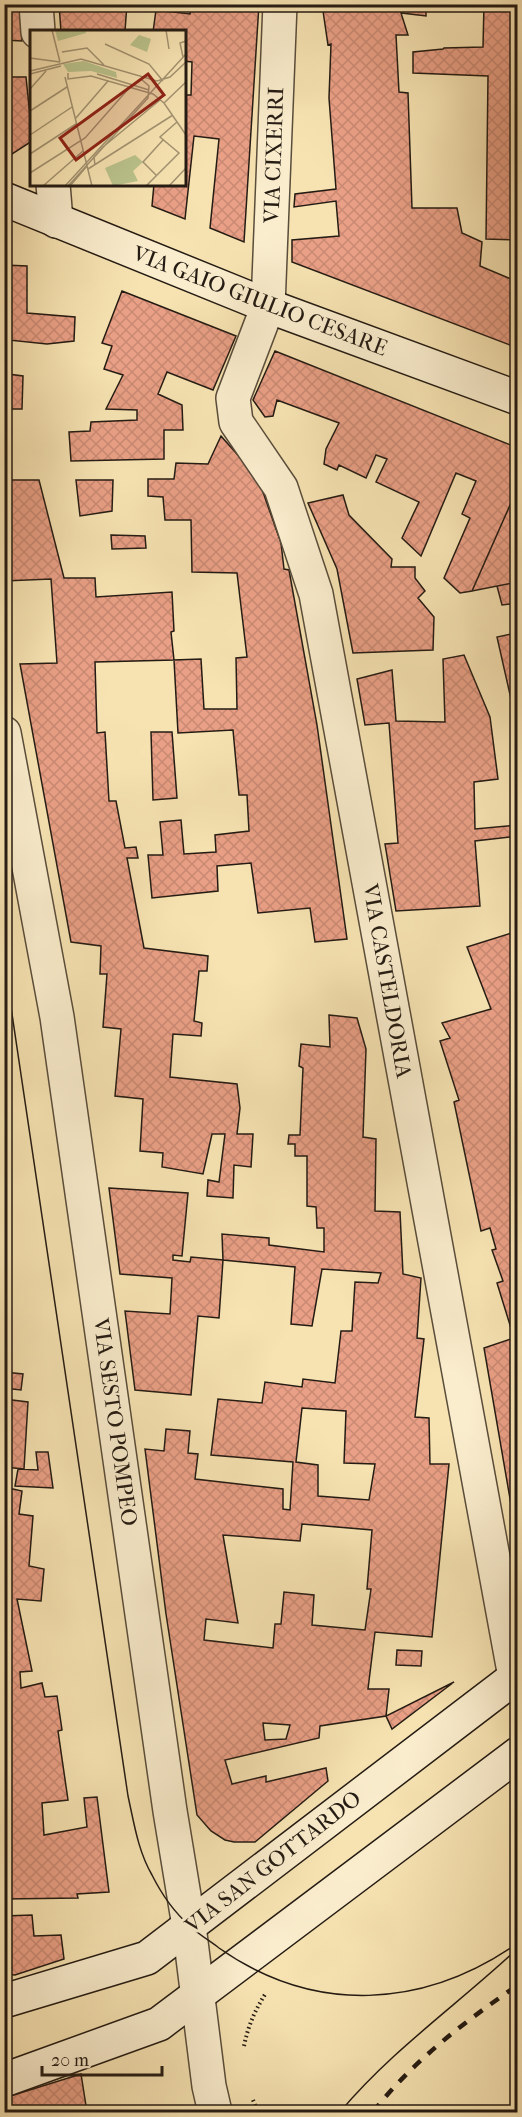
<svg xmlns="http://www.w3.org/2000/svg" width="522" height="2117" font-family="'IM FELL French Canon',serif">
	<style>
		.building { fill: url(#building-cross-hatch); stroke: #241b13; stroke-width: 1.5; fill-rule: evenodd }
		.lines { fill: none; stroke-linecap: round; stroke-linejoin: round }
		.street-casing { stroke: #594d3b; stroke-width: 36 }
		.secondary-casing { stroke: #241b13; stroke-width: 36 }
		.path { stroke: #241b13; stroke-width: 4; stroke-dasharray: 1.5 3; stroke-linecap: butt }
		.street { stroke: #faedcd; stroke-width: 33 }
		.secondary { stroke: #faedcd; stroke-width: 33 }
		.tram { stroke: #241b13; stroke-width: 1.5 }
		.rail { stroke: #241b13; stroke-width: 4.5; stroke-dasharray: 10 10; stroke-linecap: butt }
		.labels { text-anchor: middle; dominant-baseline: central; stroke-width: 6; stroke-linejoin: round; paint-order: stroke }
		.street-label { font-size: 22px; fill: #241b13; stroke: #faedcd }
		.inset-road { fill: none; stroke: #a39372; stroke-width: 1.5 }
		.view { fill: #8f2418; fill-opacity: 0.15; stroke: #8f2418; stroke-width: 3 }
		.inset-edge { fill: none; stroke: #241b13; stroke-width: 3 }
	</style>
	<defs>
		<pattern id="building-cross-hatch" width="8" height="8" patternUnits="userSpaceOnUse" patternTransform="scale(1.5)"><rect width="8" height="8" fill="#eaa086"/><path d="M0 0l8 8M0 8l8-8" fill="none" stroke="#c98973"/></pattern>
	</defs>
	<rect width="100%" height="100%" fill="#f7e3b2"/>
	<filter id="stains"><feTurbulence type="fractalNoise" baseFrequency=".00333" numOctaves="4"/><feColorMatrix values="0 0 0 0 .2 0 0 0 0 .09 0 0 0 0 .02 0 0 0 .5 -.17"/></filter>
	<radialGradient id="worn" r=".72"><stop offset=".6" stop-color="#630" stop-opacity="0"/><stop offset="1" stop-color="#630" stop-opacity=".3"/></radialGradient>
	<!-- building -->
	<path class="building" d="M4,4H19L22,41L4,40Z
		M59,4H127L125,31L130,32H61Z
		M191,4H259L244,242L210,228L219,139L194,136L185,219L152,206L154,184H184V95H191L192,62L184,61V32H153L156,10L190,14Z
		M322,4H426V16L401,13L408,35H396L399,92L408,93L412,208H457L462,233L482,242L480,266L518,282V348L292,262V240L339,236L336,201L294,207L295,194L336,189L329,98L331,44L328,45Z
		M484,4H518V240L486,239L488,76L413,73V52L443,49L444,48L483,47Z
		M4,77H26L32,136V141L9,156L4,154Z
		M4,265L27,266V313L75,317L74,341L47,344L9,340L8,374L23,376L22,409H4Z
		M122,291L236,336L213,390L167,372L158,394L182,405L183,430H164V459L71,461L69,432L90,431L91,422L137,420V410L106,409L123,375L104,369L112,346L102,343Z
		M275,351L518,448V487L472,591L460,593L444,578L470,518L462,514L476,481L456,473L421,556L402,538L419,502L376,482L387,459L376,455L366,478L339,465L337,470L324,464L326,449L339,423L277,400L273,416L265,417L253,400Z
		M221,436L258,478L281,543L284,569L289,570L317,725L347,939L315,942L310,908L258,913L251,863L217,866L218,891L152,898L148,855H163L160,822L181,820L184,854L216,852L215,835L249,831L247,795H239L233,730L178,733L174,660L201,659L204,709H237L236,658L247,657L237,573L192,572L191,520H165L163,497L148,496V479H174L176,463L208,464Z
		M4,480H39L64,578H95L96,597L172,592L174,631L171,632L174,660L95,662L97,733L105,732L109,801H116L125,848L136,847L138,858H127L144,948L208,956L207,971H199L194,1021L202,1023L201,1036L173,1034L170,1077L237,1084L240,1108L237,1134H253L251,1167L234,1165L233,1198L207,1196L208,1180L219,1182L225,1134H212L203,1174L162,1167L163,1153L140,1151L143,1099L115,1096L121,1029L103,1027L107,974H100L101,946L71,942L20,664L57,663L51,579L4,581Z
		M76,480H113L112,511L80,516Z
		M518,487V582L472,591Z
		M343,495L349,515L392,559L391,567H415V578L425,591L418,598L434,617L433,650L353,653L337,569L308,503Z
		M111,535L145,536L146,548L112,549Z
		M518,582V603L502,605L497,586Z
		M516,633L518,638V730L497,637Z
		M464,655L490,717L498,779L474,782L475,829L518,825V836L475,841L480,906L396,911L385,844L398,843L389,723L365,725L357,679L392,670L396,721L445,722L443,659Z
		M151,732H172L177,798L153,800Z
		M518,931V1085L515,1086L518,1098V1545L484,1348L514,1338L497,1283L503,1281L492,1250L496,1249L490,1228L481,1231L454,1102L459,1100L440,1041L450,1038L442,1023L491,1009L467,947Z
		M329,1015L357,1018L366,1049L363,1137L376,1139L375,1211L400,1212L403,1274L421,1278L417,1338L424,1339L415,1417L429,1418L430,1464H449L432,1637L375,1632L368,1689H389L386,1716L320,1726L319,1738L225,1760L232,1784L266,1776V1782L326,1768L328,1781L255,1842H234L225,1840L211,1831L197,1815L166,1614L145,1449L164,1451L166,1429L190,1431L188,1453L198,1454L195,1479L283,1489V1509L290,1510L293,1462L211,1455L218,1399L262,1403L265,1382L302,1387L303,1379L335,1383L341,1331H352L355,1282L378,1283L381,1273L322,1269L312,1326L291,1324L295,1267L223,1260L222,1234L269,1238V1245L324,1252V1228H317L316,1207L307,1206V1156H295V1144H288L289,1135H300L303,1068L299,1066L301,1044L330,1047ZM302,1408L346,1411L344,1463L375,1464L369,1500L318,1496V1465L296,1462ZM302,1524L372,1530L367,1589H371L365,1630L312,1625L314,1595L284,1592L281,1624H275L273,1648L204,1640L206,1619L238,1623L223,1535L300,1541ZM263,1723L290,1725L286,1739L265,1740Z
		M109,1188L188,1193L182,1256L173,1255V1260L190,1262L191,1257L223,1260L219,1318L198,1316L191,1395L135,1390L125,1311L170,1314L172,1278L120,1274Z
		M4,1372L23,1374L21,1390L4,1388Z
		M4,1399L28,1402L24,1469L4,1467Z
		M36,1452H48L53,1488L15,1486L18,1469L38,1470Z
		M4,1487L22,1491L19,1514L33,1516L29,1566L44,1569L41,1601L17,1599L32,1671L20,1672L21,1688L42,1683L45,1697L57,1696L62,1730L58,1731L68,1800L42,1803L44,1835L87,1827L84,1798L97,1797L109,1892L77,1894L78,1898L4,1899Z
		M397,1650L422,1651L421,1666L396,1665Z
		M454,1682L392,1729L386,1716Z
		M32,1915L34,1936L61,1935L64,1959L15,1975L4,1974V1916Z
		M81,2074L87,2112H4V2098Z"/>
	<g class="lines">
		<defs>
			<path id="street" d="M36,4L38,32
				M280,4L268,306L233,398L236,422L281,488L316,594L515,1677
				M53,184L56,221
				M4,733L57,1017L170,1811L189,1926L209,2086L215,2112"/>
			<path id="secondary" d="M4,199L268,306L518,398
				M4,2001L147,1958L518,1675
				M4,2080L159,2024L518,1754"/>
		</defs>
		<!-- street casing -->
		<use href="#street" class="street-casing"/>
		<!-- secondary casing -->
		<use href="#secondary" class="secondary-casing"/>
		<!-- path -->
		<path class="path" d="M244,2046C248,2026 255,2010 266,1993
			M253,2100L258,2112"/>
		<!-- street -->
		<use href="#street" class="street"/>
		<!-- secondary -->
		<use href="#secondary" class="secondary"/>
		<!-- tram -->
		<path class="tram" d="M4,960L128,1796C134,1823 138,1851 152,1875C161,1893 175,1913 190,1926C198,1934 210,1941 219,1948C314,2015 424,2009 518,1943
			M340,2112C391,2051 457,2005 515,1951"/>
		<!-- rail -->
		<path class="rail" d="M373,2112C413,2061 464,2022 518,1985"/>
	</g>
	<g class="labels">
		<!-- street labels -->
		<g class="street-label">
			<text transform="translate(274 155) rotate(-88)">VIA CIXERRI</text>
			<text transform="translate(260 301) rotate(21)">VIA GAIO GIULIO CESARE</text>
			<text transform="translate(387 981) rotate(80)">VIA CASTELDORIA</text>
			<text transform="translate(115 1422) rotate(82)">VIA SESTO POMPEO</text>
			<text transform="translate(273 1862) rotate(-38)">VIA SAN GOTTARDO</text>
		</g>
	</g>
	<!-- overview -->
	<g transform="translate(30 30)">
		<rect width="156" height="156" fill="#f7e3b2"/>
		<path d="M109,5L121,9L117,22L100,15ZM54,31L86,42L87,48L61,41L38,42L33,34Z" fill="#bbc48d"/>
		<path d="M25,0H56V3L28,11Z" fill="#bbc48d"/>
		<path d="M105,125L113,132L103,141L108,151L83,156L75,138Z" fill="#bbc48d"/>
		<path class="inset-road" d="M22,0L30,32M136,0L139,19M75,14L119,34L133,51M32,22L57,18L74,35M153,27L150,13L156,11M0,28L30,32M0,41L51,29L127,51L140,47L156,32M38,43V49L61,46L123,64L134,73L156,105M0,44L31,36M67,44L119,60M35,47L62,156M0,59L16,41M134,73L156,52M0,81L37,57M45,89L78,51M0,105L42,77M0,124L46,94M65,135L64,127L73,117L130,70M58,139L143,85M0,143L55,108L100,57M126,145L113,132L133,110M13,156L53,121M35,156L156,24M38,156L118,68L119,56L111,49M40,156L57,136M116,156L149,123L130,107L147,92M139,156L156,138"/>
		<path class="view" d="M118,44L134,65L46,130L30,108Z"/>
		<rect width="156" height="156" class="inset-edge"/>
	</g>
	<!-- margin -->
	<rect width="522" height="2117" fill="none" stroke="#f7e3b2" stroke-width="24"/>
	<rect x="6" y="6" width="510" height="2105" fill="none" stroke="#241b13" stroke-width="3"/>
	<rect x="12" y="12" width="498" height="2093" fill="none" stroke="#241b13" stroke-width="1.5"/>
	<!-- scale -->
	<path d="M42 2066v9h120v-9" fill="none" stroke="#241b13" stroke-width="3"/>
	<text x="51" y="2066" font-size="18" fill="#241b13" stroke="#faedcd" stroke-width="4.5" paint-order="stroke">20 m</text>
	<rect width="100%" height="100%" filter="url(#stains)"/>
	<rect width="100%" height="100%" fill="url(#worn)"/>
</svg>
